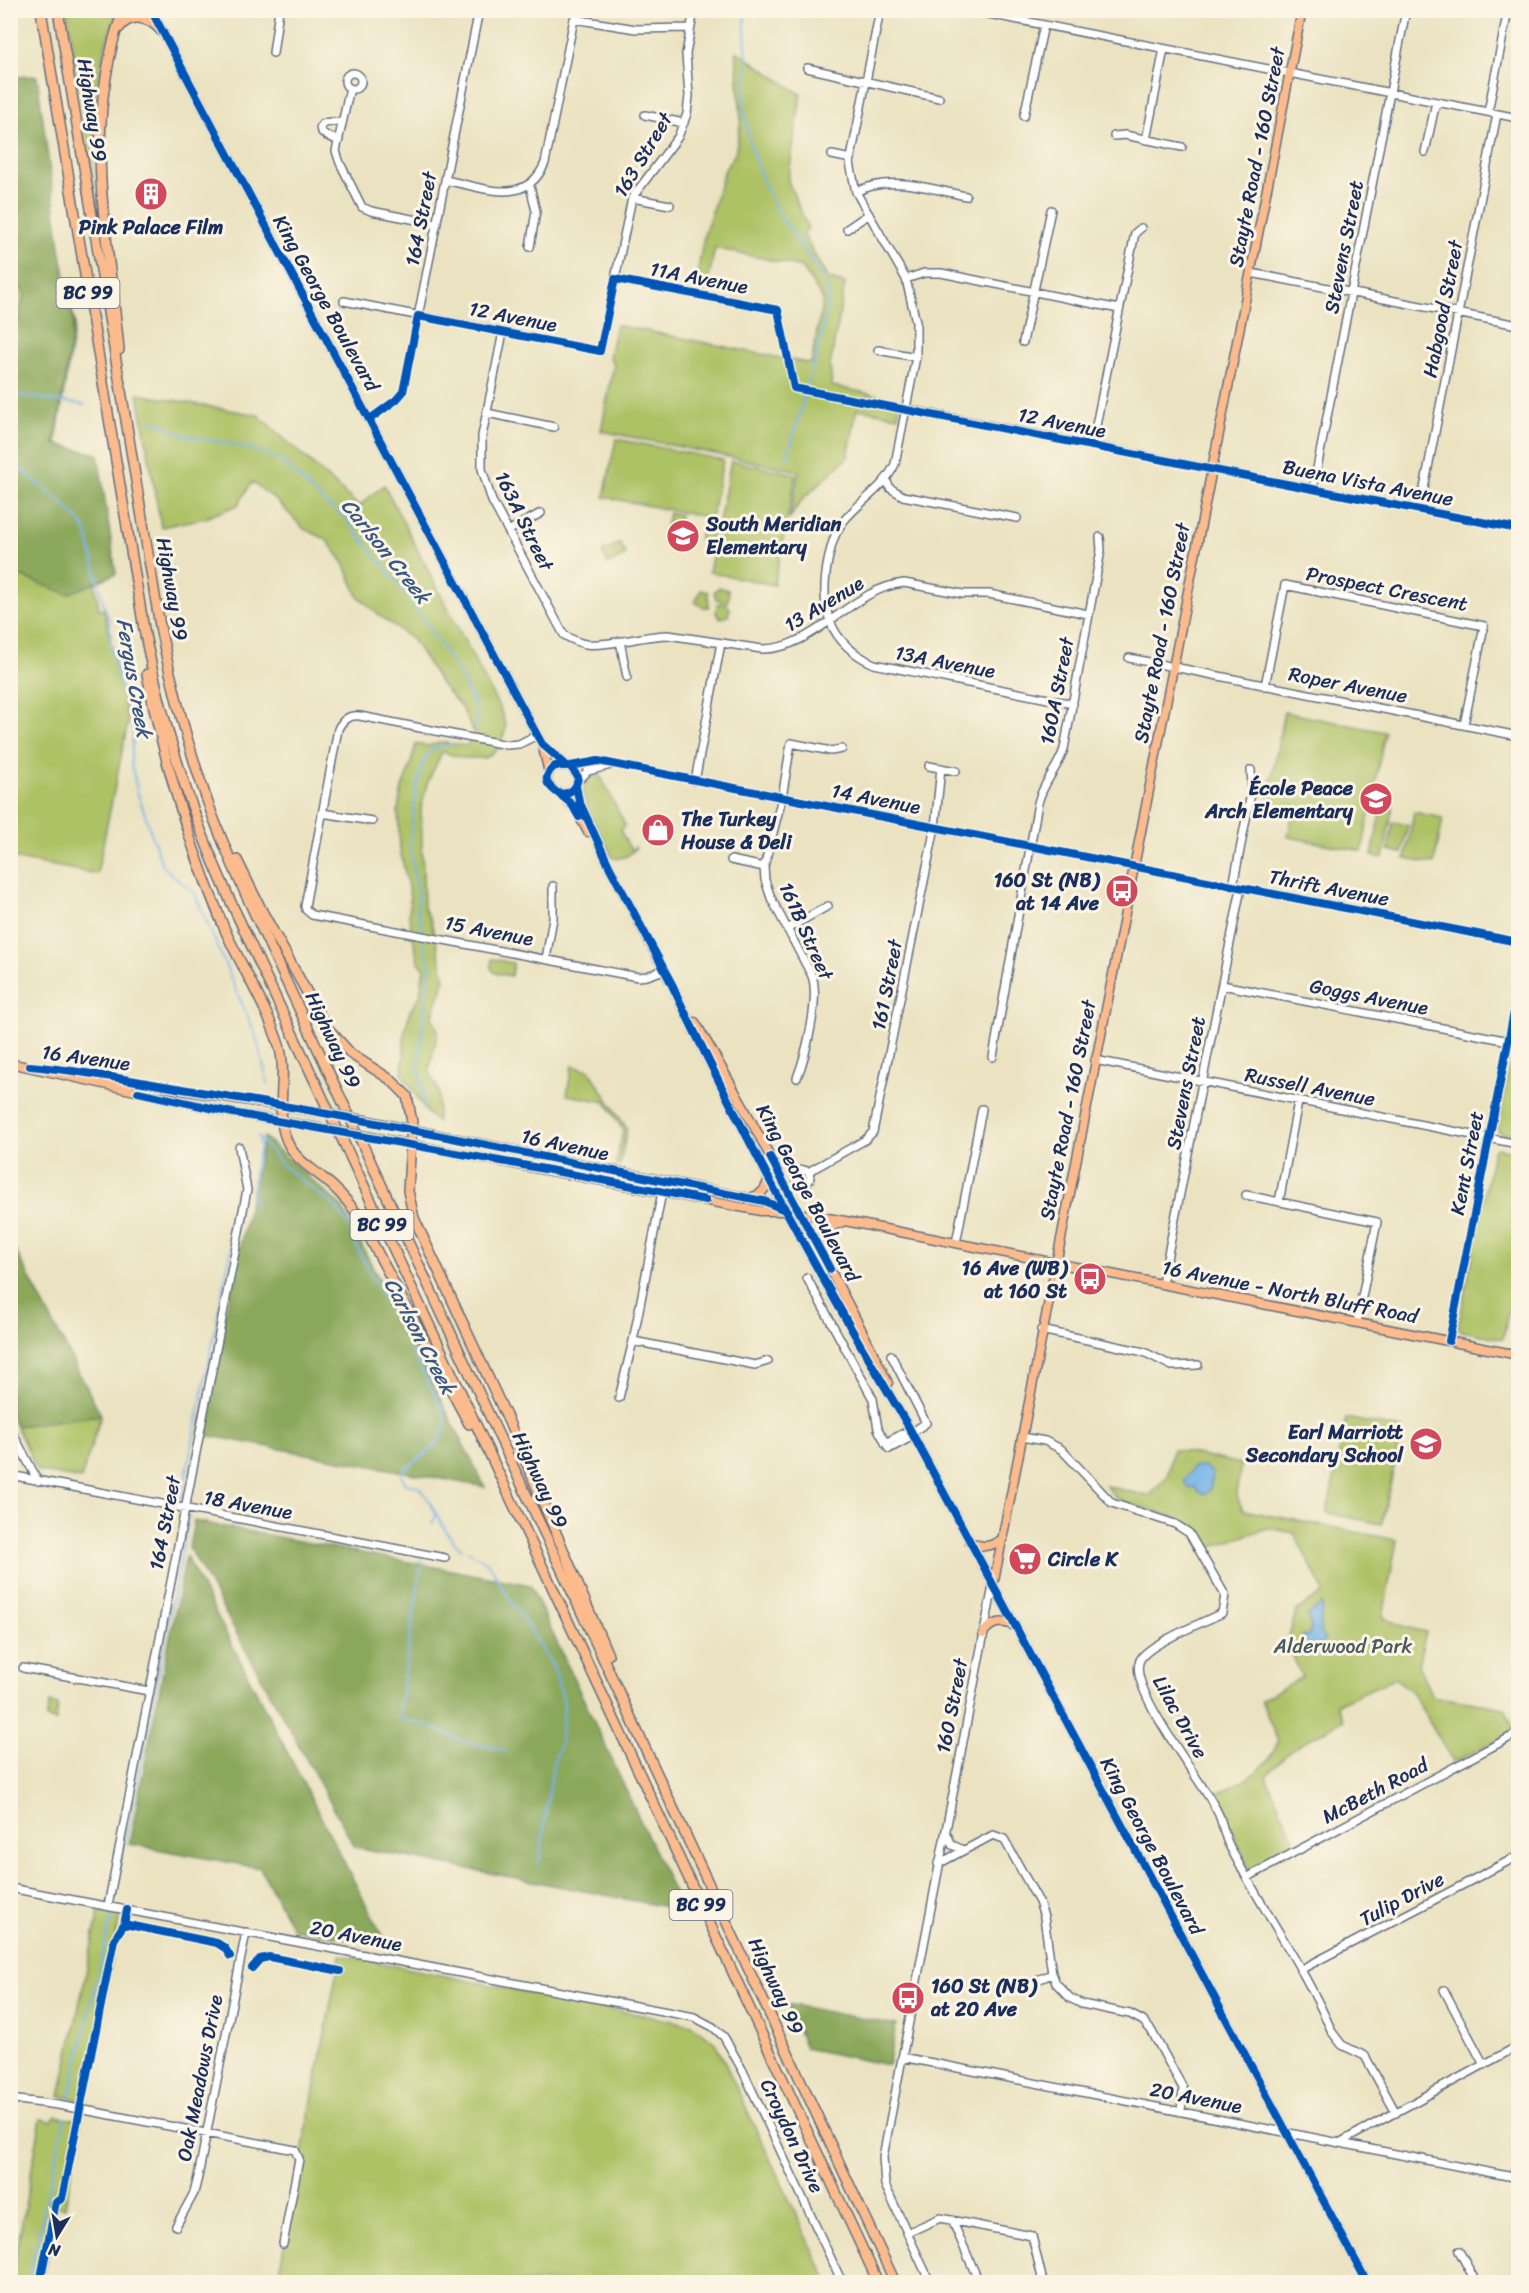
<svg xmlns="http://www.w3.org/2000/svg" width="1529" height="2293" font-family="Sriracha,sans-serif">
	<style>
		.green { fill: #adc165; stroke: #647862; stroke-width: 1.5 }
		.forest { fill: #8aa75a; stroke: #526b5c; stroke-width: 1.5 }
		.water { fill: #74b3e7; stroke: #4871a2; stroke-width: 1.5 }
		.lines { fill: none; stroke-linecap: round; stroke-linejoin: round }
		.stream { stroke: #74b3e7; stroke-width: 2 }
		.minor-casing { stroke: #636e80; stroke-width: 10 }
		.major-casing { stroke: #636e80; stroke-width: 11 }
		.highway-casing { stroke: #636e80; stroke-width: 12 }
		.minor { stroke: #fff; stroke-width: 7 }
		.major { stroke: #fbbb8d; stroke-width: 8 }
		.highway { stroke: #fbbb8d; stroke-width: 9 }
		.major-bridge-casing { stroke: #636e80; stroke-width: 11; stroke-linecap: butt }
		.major-bridge { stroke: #fbbb8d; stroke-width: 8 }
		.cycleway-casing { stroke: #fcf5e5; stroke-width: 11 }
		.cycleway { stroke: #0057b8; stroke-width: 8 }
		.labels { text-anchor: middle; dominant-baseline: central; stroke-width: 6; stroke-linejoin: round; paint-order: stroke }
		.shield { fill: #fcf5e5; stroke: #5e6a86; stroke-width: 1.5 }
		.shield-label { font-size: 18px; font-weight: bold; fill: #1b2f5e }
		.street-label { font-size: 20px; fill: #1b2f5e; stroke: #fcf5e5 }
		.poi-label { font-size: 20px; font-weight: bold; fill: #1b2f5e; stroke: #fcf5e5; text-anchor: start }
		.park-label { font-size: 20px; fill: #475b60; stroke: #fcf5e5 }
		.water-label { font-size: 21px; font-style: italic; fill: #365787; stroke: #fcf5e5 }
	</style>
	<rect width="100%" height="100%" fill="#fcf5e5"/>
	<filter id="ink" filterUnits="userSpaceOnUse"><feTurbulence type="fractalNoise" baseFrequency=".0167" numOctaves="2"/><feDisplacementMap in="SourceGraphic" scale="12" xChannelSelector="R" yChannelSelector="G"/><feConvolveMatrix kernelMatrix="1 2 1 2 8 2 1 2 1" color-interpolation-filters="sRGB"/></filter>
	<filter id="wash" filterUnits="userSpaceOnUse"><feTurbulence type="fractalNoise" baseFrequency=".008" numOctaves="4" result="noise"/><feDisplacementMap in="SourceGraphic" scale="24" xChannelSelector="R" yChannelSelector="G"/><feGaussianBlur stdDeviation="1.35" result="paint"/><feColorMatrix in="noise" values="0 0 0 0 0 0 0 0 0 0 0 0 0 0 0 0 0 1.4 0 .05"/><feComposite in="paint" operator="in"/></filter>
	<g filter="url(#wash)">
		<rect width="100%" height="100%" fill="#eae2c0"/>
		<!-- green -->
		<path class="green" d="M67,11H118C90,74 91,148 98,215Z
			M736,51L801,94L788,181L808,228L803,234L828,279L845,283L830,366L832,386L901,400L898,416L857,409L848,457L800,502L789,520L799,471L601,431L614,364L609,357L616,325L811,364L823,300L802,267L715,248L706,291L695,288L704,236L725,169L735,154L741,121Z
			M10,245L59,254L75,323L56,443L91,458L83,515L99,609H104L128,722L97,874L11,858Z
			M138,394L258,415L359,506L384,485L502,713L506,728L499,748L486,758H463L442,752L427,784L421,808L424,908L431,921L445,979L432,1017L438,1031L429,1070L439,1092L437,1122C421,1111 415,1089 402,1075L404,1055V1034L410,1011L420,996L424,968L418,961L409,918L410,897L400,849L398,810L402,788L409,770L416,744L428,746L441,742L466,746L475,735L461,707L441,684L413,640L380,616L358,596L344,563L326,539L304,529L276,500L252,482L238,505L205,518L161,527Z
			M616,439L723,460L711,518L604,497Z
			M731,461L796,474L774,585L709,572Z
			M669,513L680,515L676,534L665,532Z
			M702,525L713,527L710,542L699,540Z
			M620,543L626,555L608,564L602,552Z
			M719,587L728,590L729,597L726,604L730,609L728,616L721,618L716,613L718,604H722V601L716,599L714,592Z
			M701,590L708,592L709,607H703L695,602Z
			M1284,712L1385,732L1362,851L1288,837L1292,817L1268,796Z
			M600,775L624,823L625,826L620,830L631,850L636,847C631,855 622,860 613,858L591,817L583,794L586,783L593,776Z
			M1382,804L1393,806L1383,858L1372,856Z
			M1414,812L1443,818L1434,864L1405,859Z
			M1393,822L1408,825L1402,853L1388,850Z
			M492,959L513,963L511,976L495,973L491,968Z
			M1518,1021V1136L1500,1133L1497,1129Z
			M572,1066L589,1070L627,1129L620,1165L616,1164L623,1130L606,1102L567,1095Z
			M1497,1148L1518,1152V1256L1503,1339L1462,1331L1458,1328L1493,1151Z
			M101,1415L81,1479L38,1471L16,1426Z
			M1346,1418L1402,1429L1382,1524L1327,1513Z
			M1173,1449L1241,1464L1236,1494L1243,1510L1397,1540L1383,1617L1405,1627L1426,1632L1418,1665L1432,1696L1505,1708L1515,1732L1453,1762L1411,1691L1395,1678L1337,1704L1343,1721L1290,1750L1266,1776L1297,1847L1250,1871L1216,1794C1244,1780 1266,1773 1278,1742L1261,1700L1302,1677L1287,1642L1297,1610L1324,1592L1294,1533L1268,1528L1206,1549L1192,1525L1176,1517L1125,1503L1115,1497L1106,1486L1149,1496L1167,1477Z
			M50,1703L58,1705L56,1721L46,1719Z
			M99,1911L120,1915L85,2101L60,2096Z
			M340,1955L692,2025L715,2042L828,2282H277Z
			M56,2116L81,2120L65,2207L56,2206L42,2282H11L41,2119L51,2121Z"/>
		<!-- forest -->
		<path class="forest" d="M37,76L61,254L74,323L54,444L98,454L116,574L68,594L11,573V320L18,319L25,293L11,277L10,83L13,77Z
			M264,1137L342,1207L485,1487L199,1434Z
			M10,1242H11L101,1415L16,1426L10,1416Z
			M194,1521L530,1585L682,1910L355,1847L189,1547Z
			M186,1556L387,1945L293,1929L260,1868L129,1844Z
			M787,2004L896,2025L888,2065L805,2048Z"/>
		<!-- water -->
		<path class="water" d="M1193,1467H1205L1213,1474L1210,1490L1204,1494L1199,1492L1195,1487L1189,1488L1184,1481Z
			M1322,1604L1320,1633L1325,1639L1309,1655L1298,1650L1303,1635L1308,1636L1311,1629L1308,1615Z"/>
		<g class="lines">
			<!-- stream -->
			<path class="stream" d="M746,10C743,28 746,43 747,61C747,74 744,88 744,102C746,142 760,180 780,215C791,233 825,274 828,292C830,306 813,372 806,386
				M10,394L85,405
				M152,420L184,435L249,448L279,459L324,502L346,519L408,596L463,680L477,712L474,730
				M787,458L805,395
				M10,459C34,484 70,502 87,533L102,599L109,620L112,653L123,697L131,719L133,736L131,762L138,794L162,865L177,879L194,892L257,1039L268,1084
				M423,930L417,910L418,897L410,846L416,788L424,760L429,752L434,748L452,744
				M423,942L430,966L418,1066L424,1095L423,1109
				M258,1136L284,1167L335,1206L352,1229
				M253,1206L254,1170L260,1148L259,1139
				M356,1246L445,1414C450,1442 422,1456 403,1470L401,1475L406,1484C409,1485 413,1485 416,1486C430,1491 441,1535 462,1549
				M183,1504L181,1500L237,1220
				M432,1524L436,1515
				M468,1551L485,1561L493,1570L504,1591L530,1629L555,1671L564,1703L560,1744L553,1764L539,1864
				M422,1559L398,1718L428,1726L460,1740L506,1751
				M113,1901L189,1516
				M70,2096L112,1913
				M28,2282L65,2117"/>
		</g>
	</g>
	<g filter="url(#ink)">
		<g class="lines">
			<defs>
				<path id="minor" d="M219,10L221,13
					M456,10L478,15
					M880,10L850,163L856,192L906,279L916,322V357L895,464C884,489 859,501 843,522C834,533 831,547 828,561C819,607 828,643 874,664L1073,704
					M968,10L1518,118
					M273,53L279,10
					M807,68L939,98
					M345 81a8 8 0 1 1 16 0a8 8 0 1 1-16 0Z
					M350,88L336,151L340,163L362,207L371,211L437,224
					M1488,112L1508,10
					M645,115L684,123
					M1024,116L1044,25
					M1114,136L1125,135L1182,147
					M339,140C312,134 315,118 342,123
					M1146,140L1164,49
					M1425,152L1436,102
					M832,155L851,159
					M445,180C482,187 526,208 545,163L574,19L636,29L690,28
					M530,186L536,211L530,247
					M856,192C890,174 931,189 966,196
					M632,198L670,205
					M847,229L869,214
					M1251,273L1518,325
					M615,279L778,310
					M906,279L924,273H941L1119,309
					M344,301L600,351L632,198L678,137L687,114L689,96L686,54L694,10
					M503,332L482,436V469L492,501L564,635C571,639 578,643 586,644C607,647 644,635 668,635L762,649C815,650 852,588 904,583L963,594H989L1088,614
					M1023,342L1051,210
					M878,350L916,357
					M906,409L1518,529
					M487,413L554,427
					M370,419L396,400L403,392L479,10
					M1092,445L1135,233L1141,228
					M886,480L890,488L903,496L1017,518
					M1313,489L1406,10
					M1420,509L1497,114
					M508,531L541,513
					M620,641L627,677
					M1129,658L1518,736
					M1265,686L1285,585L1484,626L1464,725
					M537,735L519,744L507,745L360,716C349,715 343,719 338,729L305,906L306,910L312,915L638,977L647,976L664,970
					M570,766L598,761L1518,942
					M929,766L956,771
					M695,781L721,643
					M577,782L588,771L611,765
					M322,813L372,821
					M731,860L764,867
					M1233,886L1252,788L1251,770
					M787,929L828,906
					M546,959L553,918V886
					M1222,985L1509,1041
					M993,1057L1038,803C1043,782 1058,769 1064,749L1101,550L1100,537
					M1095,1060L1518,1144
					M797,1078C806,1055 820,999 812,976L771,898L765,880L764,867L782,798L791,743L831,751L842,749
					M796 1177a7 7 0 1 1 14 0a7 7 0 1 1-14 0Z
					M808,1172L865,1140L873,1132L935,827L941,768
					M1246,1195L1377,1222L1357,1322
					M1279,1202L1298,1102
					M956,1243L982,1109
					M807,1278L873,1399L878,1429L889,1449L913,1436
					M1162,1284L1241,888
					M1041,1330L1144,1352L1172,1366L1198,1365
					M633,1341L755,1365L768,1361
					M1449,1341L1518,992
					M891,1355L926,1423L911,1433
					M619,1398L633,1341L662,1192
					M10,1428L38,1481
					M1022,1437L1045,1441L1061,1449L1112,1503L1175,1524L1189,1533L1225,1595L1222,1613C1204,1622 1148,1644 1140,1660C1126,1687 1204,1783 1217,1811C1223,1821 1223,1834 1229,1845C1261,1908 1304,1966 1332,2032L1342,2045L1365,2056L1396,2113
					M885,1443L910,1430
					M10,1475L445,1558
					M23,1668L149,1691
					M946,1832L952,1845L964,1850
					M938,1864L993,1835L1004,1839L1039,1902L1044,1917L1052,1974L1056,1983L1070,1998L1082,2004L1130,2014L1143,2021L1151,2030L1183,2088L1181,2112
					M1248,1877L1518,1733
					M10,1888L694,2017L713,2027L724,2037L743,2071L842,2282
					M108,1906L247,1190L239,1147
					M1300,1970L1518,1856
					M1018,1988L1052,1974
					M1444,1990L1484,2065
					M902,2057L1518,2178
					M10,2099L58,2105L295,2150L299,2159L283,2244
					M1339,2143L1518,2046
					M1513,2177L1518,2160
					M952,2220L979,2282
					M176,2226L194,2193L198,2177L246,1932
					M907,2233L940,2218L1032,2236L1043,2282
					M1459,2251L1476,2282
					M930,2282L885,2185L883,2157L993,1586"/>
				<path id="major" d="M151,10L537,735L542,744L565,764
					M542,744L549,773
					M576,786L579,801L610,868L672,985
					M558,793C570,795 577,789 578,777L570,766H555C534,783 559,792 569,802C577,810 582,822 588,832
					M670,981C742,1133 821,1281 907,1424L1367,2282
					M695,1022C729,1079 761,1138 791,1197C824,1259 858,1320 888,1383
					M10,1063L233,1113L313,1127
					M72,1072L305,1110
					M365,1120L764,1201L784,1209
					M371,1137L761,1211H787L845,1221L1518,1355
					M748,1198C762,1195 766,1190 769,1177
					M819,1248C820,1231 830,1227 845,1221
					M969,1541C982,1548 991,1548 1003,1538
					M993,1586L1302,10
					M983,1634C989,1623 1002,1619 1014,1626"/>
				<path id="highway" d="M41,10L145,635C163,726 191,814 229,898L878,2282
					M58,10L161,632C173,690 188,747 208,803C228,859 254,912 279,966L895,2282
					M119,28C132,11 152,18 163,33
					M119,350C111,258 90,169 106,77C110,54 114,32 124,10
					M147,674C164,762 190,848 225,930C242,968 266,1005 279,1045C289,1078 272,1117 290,1147C298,1161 311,1168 323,1178C336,1188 347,1200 357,1214L469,1424
					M237,860L263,913L325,1025L351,1054L391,1080L407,1096L412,1122L408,1191L414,1218L508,1420L608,1655"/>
			</defs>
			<!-- minor casing -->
			<use href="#minor" class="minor-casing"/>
			<!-- major casing -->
			<use href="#major" class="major-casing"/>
			<!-- highway casing -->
			<use href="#highway" class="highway-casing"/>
			<!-- minor -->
			<use href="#minor" class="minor"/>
			<!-- major -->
			<use href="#major" class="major"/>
			<!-- highway -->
			<use href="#highway" class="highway"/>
			<defs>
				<path id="major-bridge" d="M305,1110L365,1120
					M313,1127L371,1137"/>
			</defs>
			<!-- major-bridge casing -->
			<use href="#major-bridge" class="major-bridge-casing"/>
			<!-- major-bridge -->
			<use href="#major-bridge" class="major-bridge"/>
			<defs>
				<path id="cycleway" d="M151,10L537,735L542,744L565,764
					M370,419L396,400L403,392L418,316L600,351L615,279L778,310L794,388L1518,529
					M570,766L598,761L1518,942
					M576,786L579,801L610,868L674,988
					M558,793C570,795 577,789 578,777L570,766H555C533,784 560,792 571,804C574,807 576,813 579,817
					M670,981C742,1133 821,1281 907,1424L1367,2282
					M30,1066C87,1071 144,1083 201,1092C390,1122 576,1165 764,1201L787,1211
					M138,1092L233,1113L539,1168L706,1200
					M770,1157L830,1269
					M1449,1341L1518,992
					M124,1924L217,1943L225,1948L230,1956
					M252,1968L260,1959L269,1957L340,1971
					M40,2282L56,2202L62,2199L114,1940L124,1924L127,1910"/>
			</defs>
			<!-- cycleway casing -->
			<use href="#cycleway" class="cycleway-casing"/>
			<!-- cycleway -->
			<use href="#cycleway" class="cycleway"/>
		</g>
	</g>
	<!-- icons -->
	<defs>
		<symbol id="building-disc" viewBox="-11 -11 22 22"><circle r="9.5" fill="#d1495b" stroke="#fcf5e5"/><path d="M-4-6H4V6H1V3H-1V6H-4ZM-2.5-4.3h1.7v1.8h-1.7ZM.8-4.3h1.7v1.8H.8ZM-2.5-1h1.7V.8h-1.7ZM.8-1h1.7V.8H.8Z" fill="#fff"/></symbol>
		<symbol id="school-disc" viewBox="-11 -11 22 22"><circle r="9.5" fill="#d1495b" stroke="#fcf5e5"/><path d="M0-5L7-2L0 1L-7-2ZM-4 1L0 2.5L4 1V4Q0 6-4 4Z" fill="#fff"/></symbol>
		<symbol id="shop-disc" viewBox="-11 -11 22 22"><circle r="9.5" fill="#d1495b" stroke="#fcf5e5"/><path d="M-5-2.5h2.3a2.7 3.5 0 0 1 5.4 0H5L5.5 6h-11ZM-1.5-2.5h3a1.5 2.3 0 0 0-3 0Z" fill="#fff"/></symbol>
		<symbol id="bus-disc" viewBox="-11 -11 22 22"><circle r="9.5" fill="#d1495b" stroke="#fcf5e5"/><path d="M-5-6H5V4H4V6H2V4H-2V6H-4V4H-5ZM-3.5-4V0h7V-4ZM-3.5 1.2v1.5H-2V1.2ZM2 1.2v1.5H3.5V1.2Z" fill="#fff"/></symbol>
		<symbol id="supermarket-disc" viewBox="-11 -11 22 22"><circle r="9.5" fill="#d1495b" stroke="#fcf5e5"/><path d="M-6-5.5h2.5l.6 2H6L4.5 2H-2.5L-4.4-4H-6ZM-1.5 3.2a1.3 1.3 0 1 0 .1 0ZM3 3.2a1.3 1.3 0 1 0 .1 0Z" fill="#fff"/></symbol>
	</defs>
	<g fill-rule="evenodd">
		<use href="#building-disc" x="132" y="175" width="38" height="38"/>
		<use href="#school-disc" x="664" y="517" width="38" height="38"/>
		<use href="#school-disc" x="1357" y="780" width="38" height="38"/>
		<use href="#shop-disc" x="639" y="811" width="38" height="38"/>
		<use href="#bus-disc" x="1103" y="872" width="38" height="38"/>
		<use href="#bus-disc" x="1071" y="1260" width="38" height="38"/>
		<use href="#school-disc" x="1407" y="1425" width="38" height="38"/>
		<use href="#supermarket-disc" x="1006" y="1540" width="38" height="38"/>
		<use href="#bus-disc" x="889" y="1979" width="38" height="38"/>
	</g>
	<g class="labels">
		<!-- shield labels -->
		<g class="shield">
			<rect x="56.5" y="278" width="63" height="30" rx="4.5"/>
			<rect x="350.5" y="1210" width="63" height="30" rx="4.5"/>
			<rect x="669.5" y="1890" width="63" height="30" rx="4.5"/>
		</g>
		<g class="shield-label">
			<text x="88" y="293">BC 99</text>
			<text x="382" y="1225">BC 99</text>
			<text x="701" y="1905">BC 99</text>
		</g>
		<!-- street labels -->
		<g class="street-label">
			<text transform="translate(92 110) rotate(81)">Highway 99</text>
			<text transform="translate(643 155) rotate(-59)">163 Street</text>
			<text transform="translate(1257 157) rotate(-79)">Stayte Road - 160 Street</text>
			<text transform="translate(421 219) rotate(-79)">164 Street</text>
			<text transform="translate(1344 247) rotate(-79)">Stevens Street</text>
			<text transform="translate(699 278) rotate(11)">11A Avenue</text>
			<text transform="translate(326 303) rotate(61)">King George Boulevard</text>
			<text transform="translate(1443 309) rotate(-79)">Habgood Street</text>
			<text transform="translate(513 317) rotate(11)">12 Avenue</text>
			<text transform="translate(1062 423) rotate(11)">12 Avenue</text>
			<text transform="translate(1368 483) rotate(11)">Buena Vista Avenue</text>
			<text transform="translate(524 521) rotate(64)">163A Street</text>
			<text transform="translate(172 589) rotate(80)">Highway 99</text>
			<text transform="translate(1387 589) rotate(11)">Prospect Crescent</text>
			<text transform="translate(824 604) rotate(-31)">13 Avenue</text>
			<text transform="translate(1162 633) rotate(-79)">Stayte Road - 160 Street</text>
			<text transform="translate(945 662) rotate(11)">13A Avenue</text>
			<text transform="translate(1348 685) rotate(11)">Roper Avenue</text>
			<text transform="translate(1057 691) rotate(-79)">160A Street</text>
			<text transform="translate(876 799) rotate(11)">14 Avenue</text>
			<text transform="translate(1329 888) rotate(11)">Thrift Avenue</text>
			<text transform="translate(489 931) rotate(11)">15 Avenue</text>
			<text transform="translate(806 931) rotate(66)">161B Street</text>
			<text transform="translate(887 985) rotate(-79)">161 Street</text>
			<text transform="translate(1369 997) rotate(11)">Goggs Avenue</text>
			<text transform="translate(333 1040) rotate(65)">Highway 99</text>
			<text transform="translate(86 1058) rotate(8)">16 Avenue</text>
			<text transform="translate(1186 1083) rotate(-79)">Stevens Street</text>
			<text transform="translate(1310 1087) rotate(11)">Russell Avenue</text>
			<text transform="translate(1068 1110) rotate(-79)">Stayte Road - 160 Street</text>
			<text transform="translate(565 1145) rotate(12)">16 Avenue</text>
			<text transform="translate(1467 1163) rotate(-79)">Kent Street</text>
			<text transform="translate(808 1193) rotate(62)">King George Boulevard</text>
			<text transform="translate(1290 1292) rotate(11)">16 Avenue - North Bluff Road</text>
			<text transform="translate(540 1480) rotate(65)">Highway 99</text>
			<text transform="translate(248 1505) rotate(10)">18 Avenue</text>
			<text transform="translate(165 1523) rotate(-79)">164 Street</text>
			<text transform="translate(952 1706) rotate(-79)">160 Street</text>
			<text transform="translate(1180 1717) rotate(61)">Lilac Drive</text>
			<text transform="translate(1375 1791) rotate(-28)">McBeth Road</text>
			<text transform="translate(1152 1846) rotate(62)">King George Boulevard</text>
			<text transform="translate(1402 1899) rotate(-28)">Tulip Drive</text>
			<text transform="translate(356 1936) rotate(11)">20 Avenue</text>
			<text transform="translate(776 1986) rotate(65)">Highway 99</text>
			<text transform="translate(200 2078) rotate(-79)">Oak Meadows Drive</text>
			<text transform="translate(1196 2098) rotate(11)">20 Avenue</text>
			<text transform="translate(792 2136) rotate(65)">Croydon Drive</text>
		</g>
		<!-- poi labels -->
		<g class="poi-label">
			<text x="151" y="227" text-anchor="middle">Pink Palace Film</text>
			<text x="706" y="524">South Meridian<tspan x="706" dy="23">Elementary</tspan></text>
			<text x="1353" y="788" text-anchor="end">École Peace<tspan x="1353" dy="23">Arch Elementary</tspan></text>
			<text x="681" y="819">The Turkey<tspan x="681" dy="23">House &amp; Deli</tspan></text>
			<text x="1099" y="880" text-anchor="end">160 St (NB)<tspan x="1099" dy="23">at 14 Ave</tspan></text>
			<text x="1067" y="1268" text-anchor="end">16 Ave (WB)<tspan x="1067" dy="23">at 160 St</tspan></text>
			<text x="1403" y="1432" text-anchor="end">Earl Marriott<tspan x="1403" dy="23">Secondary School</tspan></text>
			<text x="1048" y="1559">Circle K</text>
			<text x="931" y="1986">160 St (NB)<tspan x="931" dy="23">at 20 Ave</tspan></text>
		</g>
		<!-- park labels -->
		<g class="park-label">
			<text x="1343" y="1646">Alderwood Park</text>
		</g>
		<!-- water labels -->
		<g class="water-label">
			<text transform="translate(386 551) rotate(51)">Carlson Creek</text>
			<text transform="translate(134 678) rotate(80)">Fergus Creek</text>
			<text transform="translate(420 1336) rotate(62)">Carlson Creek</text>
		</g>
	</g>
	<!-- margin -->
	<rect width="1529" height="2293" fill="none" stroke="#fcf5e5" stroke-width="36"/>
	<!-- north arrow -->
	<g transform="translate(57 2236) rotate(191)" stroke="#fcf5e5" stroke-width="4.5" paint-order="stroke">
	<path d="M0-4.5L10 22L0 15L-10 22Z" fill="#1b2f5e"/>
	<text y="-9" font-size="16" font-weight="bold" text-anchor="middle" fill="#1b2f5e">N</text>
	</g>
</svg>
